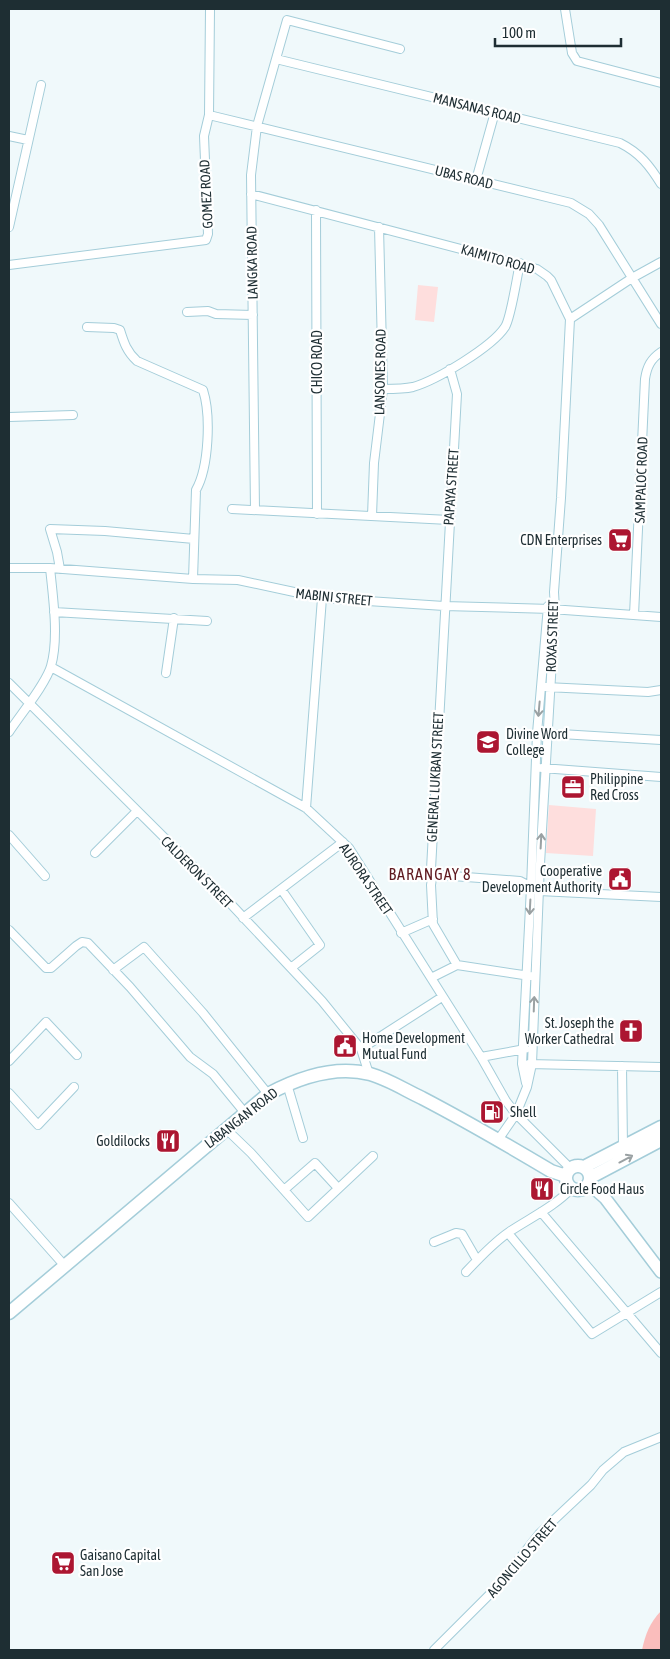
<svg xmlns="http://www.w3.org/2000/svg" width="670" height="1659" font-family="'Asap Condensed',sans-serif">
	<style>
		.green { fill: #fededd }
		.water { fill: #fabdbc }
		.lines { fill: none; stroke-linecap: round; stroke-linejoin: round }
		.street-casing { stroke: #a4cdd9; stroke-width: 10 }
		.secondary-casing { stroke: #a4cdd9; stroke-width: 14 }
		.primary-casing { stroke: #a4cdd9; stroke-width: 15 }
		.street { stroke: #fff; stroke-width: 8 }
		.secondary { stroke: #fff; stroke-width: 11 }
		.primary { stroke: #fff; stroke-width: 12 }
		.oneway { stroke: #9aa1a3 }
		.labels { text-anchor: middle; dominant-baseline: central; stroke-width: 4.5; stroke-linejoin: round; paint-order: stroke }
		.street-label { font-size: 14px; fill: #1e2e33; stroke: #fff }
		.poi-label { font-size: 14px; fill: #1e2e33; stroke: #fff; text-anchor: start }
		.quarter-label { font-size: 16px; letter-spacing: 1px; fill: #5f1a20; stroke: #fff }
	</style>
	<rect width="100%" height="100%" fill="#f0f9fb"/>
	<!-- green -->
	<path class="green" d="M418,285L438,287L434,322L415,320Z
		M549,805L596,809L593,856L546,853Z"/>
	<!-- water -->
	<path class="water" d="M661,1611V1650H642C645,1635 650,1622 661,1611Z"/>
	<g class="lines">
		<defs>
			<path id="street" d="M565,9L572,53L577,61L661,83
				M276,59L620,143C640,153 650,166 661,184
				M209,115L571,203L589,214L599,225L661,324
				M9,136L28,140
				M476,180L495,112
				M251,194L537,269L547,276L551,280L570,319L561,498L554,592L555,609L540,864L532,1064L527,1087L516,1114L498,1140
				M316,210L317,514
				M9,227L41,85
				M9,265L206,240L208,234L204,136L209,115L210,9
				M187,312L208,311L216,314L253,315
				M570,319L632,278L661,262
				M87,327L114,328L120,330C124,343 127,352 137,361L203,390C211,415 209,467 196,490L193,579
				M450,369L457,394L431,869L439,875L520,881L539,891L661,897
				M383,389C392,389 404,389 413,387C437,380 492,347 505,327C511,318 517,276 520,263
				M9,417L73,415
				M232,509L449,520
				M255,510L251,175L257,126L287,20L400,49
				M372,516L374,463L383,389L379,227
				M9,568H50L193,579L238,580L322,598L444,606L551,609L661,617
				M60,569L57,552L50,529L105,531L194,539
				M54,612L207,621
				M634,615L645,379C647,366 651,359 661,352
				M51,667L306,808L349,848L481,1057L506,1101L516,1114L570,1168
				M166,673L174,618
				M9,683L228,901L322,1001L361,1049L369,1074
				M546,687L648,692L661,690
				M9,732C20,715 46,684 51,666C59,639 53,597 50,568
				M544,733L661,740
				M542,768L661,777
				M306,808L322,598
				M9,835L45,876
				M95,853L137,811
				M433,872L431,885L433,924L457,965
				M281,889L320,945L291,968
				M243,918L343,842
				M9,930L46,968H51L76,946L82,942L88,943L130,987L190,1057L213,1074L245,1113
				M401,933L433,919
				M113,970L144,947L203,1013L268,1094
				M431,978L457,965L530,976
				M361,1049L442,997
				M481,1057L525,1049
				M9,1061L46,1022L77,1055
				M529,1064L661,1067
				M622,1066L623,1147
				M526,1083L522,1064L531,887L537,733L548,606
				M287,1084L303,1138
				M9,1093L38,1125L74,1087
				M225,1128L251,1153L308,1217L373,1156
				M284,1190L315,1163L338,1188
				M9,1203L64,1265
				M541,1212L661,1353
				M508,1233L592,1334L661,1292
				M434,1242L456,1233L462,1234L477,1260
				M466,1272C479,1258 493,1243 509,1232C530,1218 554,1207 572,1188
				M434,1650L496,1588L539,1534L591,1485L603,1470L624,1452L661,1437"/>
			<path id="secondary" d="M589,1184L605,1198L661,1272"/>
			<path id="primary" d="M566 1178a12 12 0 1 1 24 0a12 12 0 1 1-24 0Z
				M584,1167L661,1127
				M591,1177L661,1140
				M9,1313L268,1094C298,1078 336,1065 370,1074C388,1079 405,1090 422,1098C466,1121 509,1146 551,1171L566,1176"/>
		</defs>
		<!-- street casing -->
		<use href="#street" class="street-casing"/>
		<!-- secondary casing -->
		<use href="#secondary" class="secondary-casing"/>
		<!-- primary casing -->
		<use href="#primary" class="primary-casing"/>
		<!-- street -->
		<use href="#street" class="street"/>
		<!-- secondary -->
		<use href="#secondary" class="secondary"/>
		<!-- primary -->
		<use href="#primary" class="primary"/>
	</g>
	<!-- one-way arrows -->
	<defs><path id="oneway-shaft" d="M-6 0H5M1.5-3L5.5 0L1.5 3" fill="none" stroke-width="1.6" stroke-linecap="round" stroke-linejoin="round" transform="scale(1.25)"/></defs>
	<g class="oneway">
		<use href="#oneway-shaft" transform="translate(539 709) rotate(95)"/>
		<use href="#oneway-shaft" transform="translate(541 841) rotate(-87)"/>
		<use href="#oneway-shaft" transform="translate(530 907) rotate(93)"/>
		<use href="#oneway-shaft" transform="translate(534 1004) rotate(-88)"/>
		<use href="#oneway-shaft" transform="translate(626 1159) rotate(-28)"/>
	</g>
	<!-- icons -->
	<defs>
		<symbol id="supermarket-square" viewBox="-11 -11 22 22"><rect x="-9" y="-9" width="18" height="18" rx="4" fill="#ac1631" stroke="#fff"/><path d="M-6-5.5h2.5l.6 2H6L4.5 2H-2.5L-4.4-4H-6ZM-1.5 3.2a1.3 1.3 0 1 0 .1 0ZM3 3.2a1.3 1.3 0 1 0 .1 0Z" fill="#fff"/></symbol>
		<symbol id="university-square" viewBox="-11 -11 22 22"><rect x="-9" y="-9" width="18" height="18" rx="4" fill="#ac1631" stroke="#fff"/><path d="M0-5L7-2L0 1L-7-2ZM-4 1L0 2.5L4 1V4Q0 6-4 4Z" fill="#fff"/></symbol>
		<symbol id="office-square" viewBox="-11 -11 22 22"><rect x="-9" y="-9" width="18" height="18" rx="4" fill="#ac1631" stroke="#fff"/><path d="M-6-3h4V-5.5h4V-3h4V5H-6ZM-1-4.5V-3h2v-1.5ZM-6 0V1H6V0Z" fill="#fff"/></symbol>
		<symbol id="civic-square" viewBox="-11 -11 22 22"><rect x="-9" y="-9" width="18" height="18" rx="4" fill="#ac1631" stroke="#fff"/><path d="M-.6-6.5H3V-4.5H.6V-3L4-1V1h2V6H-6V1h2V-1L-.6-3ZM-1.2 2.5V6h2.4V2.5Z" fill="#fff"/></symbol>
		<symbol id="church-square" viewBox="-11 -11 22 22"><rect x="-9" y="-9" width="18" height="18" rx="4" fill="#ac1631" stroke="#fff"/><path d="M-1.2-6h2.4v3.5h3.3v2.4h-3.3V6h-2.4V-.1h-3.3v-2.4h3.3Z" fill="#fff"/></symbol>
		<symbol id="fuel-square" viewBox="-11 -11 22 22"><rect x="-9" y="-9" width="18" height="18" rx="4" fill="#ac1631" stroke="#fff"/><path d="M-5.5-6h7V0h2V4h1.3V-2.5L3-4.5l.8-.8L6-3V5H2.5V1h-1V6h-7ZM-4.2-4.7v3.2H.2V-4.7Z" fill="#fff"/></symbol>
		<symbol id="restaurant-square" viewBox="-11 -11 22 22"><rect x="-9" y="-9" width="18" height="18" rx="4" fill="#ac1631" stroke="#fff"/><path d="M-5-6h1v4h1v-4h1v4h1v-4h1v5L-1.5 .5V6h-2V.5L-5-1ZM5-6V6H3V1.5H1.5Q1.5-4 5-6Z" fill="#fff"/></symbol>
	</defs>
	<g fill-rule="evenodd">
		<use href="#supermarket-square" x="606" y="526" width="28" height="28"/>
		<use href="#university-square" x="474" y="728" width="28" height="28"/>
		<use href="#office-square" x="559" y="773" width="28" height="28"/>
		<use href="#civic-square" x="606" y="865" width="28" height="28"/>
		<use href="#church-square" x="617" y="1017" width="28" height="28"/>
		<use href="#civic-square" x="331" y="1032" width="28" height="28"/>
		<use href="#fuel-square" x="478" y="1098" width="28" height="28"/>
		<use href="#restaurant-square" x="154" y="1127" width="28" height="28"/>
		<use href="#restaurant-square" x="528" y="1175" width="28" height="28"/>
		<use href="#supermarket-square" x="49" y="1549" width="28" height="28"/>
	</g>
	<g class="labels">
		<!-- street labels -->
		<g class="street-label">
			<text transform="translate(477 108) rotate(14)">MANSANAS ROAD</text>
			<text transform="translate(464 177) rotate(14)">UBAS ROAD</text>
			<text transform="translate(206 194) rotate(-93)">GOMEZ ROAD</text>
			<text transform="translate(498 259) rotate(16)">KAIMITO ROAD</text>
			<text transform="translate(252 263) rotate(-91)">LANGKA ROAD</text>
			<text transform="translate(317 362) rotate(-90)">CHICO ROAD</text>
			<text transform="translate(380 372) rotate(-89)">LANSONES ROAD</text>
			<text transform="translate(641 480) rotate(-88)">SAMPALOC ROAD</text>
			<text transform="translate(451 487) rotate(-86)">PAPAYA STREET</text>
			<text transform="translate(334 597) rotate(6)">MABINI STREET</text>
			<text transform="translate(552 636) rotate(-88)">ROXAS STREET</text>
			<text transform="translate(435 777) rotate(-87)">GENERAL LUKBAN STREET</text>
			<text transform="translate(197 872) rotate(45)">CALDERON STREET</text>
			<text transform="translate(366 879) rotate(56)">AURORA STREET</text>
			<text transform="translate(241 1118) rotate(-38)">LABANGAN ROAD</text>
			<text transform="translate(522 1558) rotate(-49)">AGONCILLO STREET</text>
		</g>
		<!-- poi labels -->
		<g class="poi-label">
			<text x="602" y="540" text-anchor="end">CDN Enterprises</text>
			<text x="506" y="734">Divine Word<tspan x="506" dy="16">College</tspan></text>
			<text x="590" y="779">Philippine<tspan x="590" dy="16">Red Cross</tspan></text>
			<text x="602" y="871" text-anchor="end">Cooperative<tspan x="602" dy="16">Development Authority</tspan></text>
			<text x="614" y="1023" text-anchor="end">St. Joseph the<tspan x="614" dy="16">Worker Cathedral</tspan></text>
			<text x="362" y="1038">Home Development<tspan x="362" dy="16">Mutual Fund</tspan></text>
			<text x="510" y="1112">Shell</text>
			<text x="150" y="1141" text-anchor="end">Goldilocks</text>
			<text x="560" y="1189">Circle Food Haus</text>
			<text x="80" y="1555">Gaisano Capital<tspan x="80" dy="16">San Jose</tspan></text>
		</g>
		<!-- quarter labels -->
		<g class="quarter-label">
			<text x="430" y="874">BARANGAY 8</text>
		</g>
	</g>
	<!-- border -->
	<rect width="670" height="1659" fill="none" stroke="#1e2e33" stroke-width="20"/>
	<!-- scale -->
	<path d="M495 38v8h126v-8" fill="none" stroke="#1e2e33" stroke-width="2.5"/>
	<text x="502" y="38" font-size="15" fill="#1e2e33" stroke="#ffffff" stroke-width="4" paint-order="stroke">100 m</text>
</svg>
